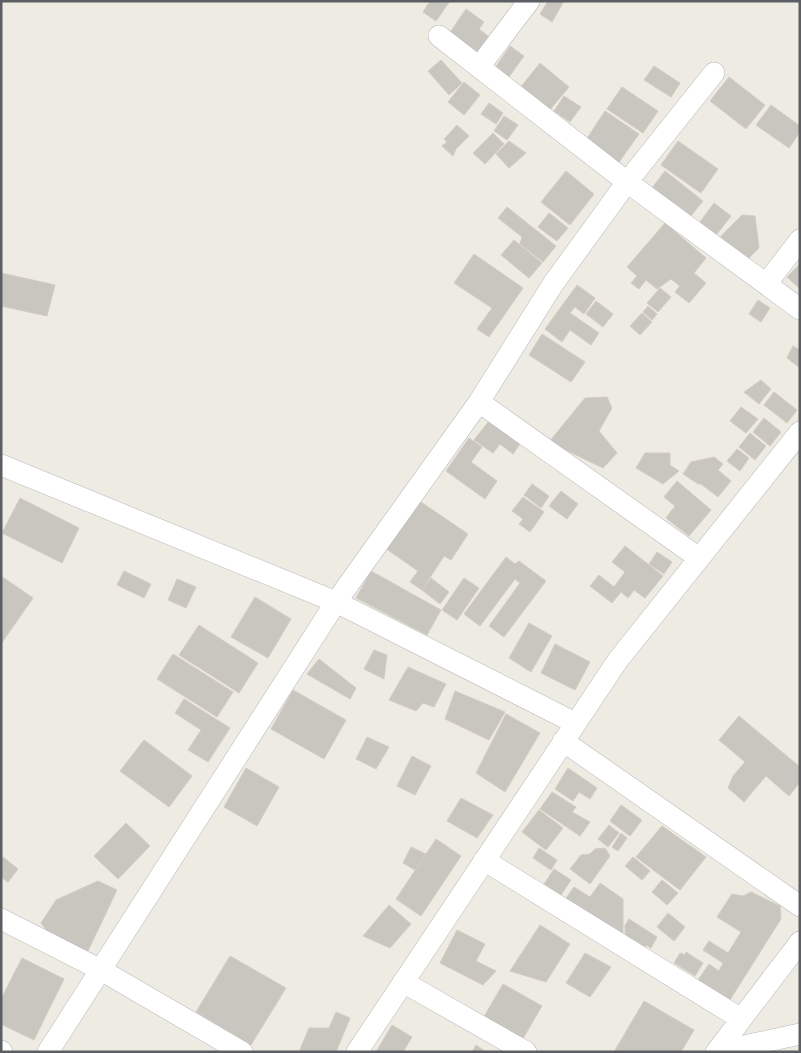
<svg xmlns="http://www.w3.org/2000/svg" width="801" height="1053" font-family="Roboto,sans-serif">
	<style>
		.building { fill: #c9c6c0; stroke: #d3cdc1 }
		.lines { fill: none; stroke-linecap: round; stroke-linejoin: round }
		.minor-casing { stroke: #b5b9bd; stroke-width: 22 }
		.minor { stroke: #fff; stroke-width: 21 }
	</style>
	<rect width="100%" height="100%" fill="#eeebe2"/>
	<!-- building -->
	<path class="building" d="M430,1H450L436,21L423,12Z
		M548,1H564L552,22L540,14Z
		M466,9L484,22L479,29L492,39L480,56L449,34Z
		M510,46L524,56L509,77L495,68Z
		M441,60L462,83L449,95L428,71Z
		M540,63L569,87L549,111L520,88Z
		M654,66L680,83L671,97L644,80Z
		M729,77L765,105L746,129L710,101Z
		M464,82L480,95L464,115L448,102Z
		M622,87L658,111L643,133L607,109Z
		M564,96L581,107L570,122L554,111Z
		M489,103L503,113L496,124L481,114Z
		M771,105L800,126V132L789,148L756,125Z
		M605,111L639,134L617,165L584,143Z
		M504,116L518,125L507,140L494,131Z
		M457,125L469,136L456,149L453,156L442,146L447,142L444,139Z
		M493,133L504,144L485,164L473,153Z
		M509,141L526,153L509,168L496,154Z
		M678,141L718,169L701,193L661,165Z
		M566,171L594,194L570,225L541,202Z
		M665,171L703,201L690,217L652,188Z
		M714,203L731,216L713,239L697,226Z
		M507,207L556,246L543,262L520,244L522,237L498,218Z
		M549,213L568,228L557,241L538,227Z
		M742,215L755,216L759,248L743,264L716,241Z
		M665,223L706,258L694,273L706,283L689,303L675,292L680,286L671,279L657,289L646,280L639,289L631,283L637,276L627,267Z
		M514,240L542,263L529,278L501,255Z
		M474,254L523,288L489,337L477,329L492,308L454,283Z
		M800,264V289L787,277Z
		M1,273L55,285L47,316L1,306Z
		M577,285L595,298L584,314L575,307L570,313L599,333L591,345L570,330L562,342L545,329Z
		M660,288L671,297L658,312L647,303Z
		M758,300L770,308L761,322L749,314Z
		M596,301L613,314L603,327L586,314Z
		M648,306L657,314L652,320L643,312Z
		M642,313L652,322L640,335L630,326Z
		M542,334L585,362L571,382L529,355Z
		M793,346L800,350V368L787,358Z
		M761,380L771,389L759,404L744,392Z
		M774,392L797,410L787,423L764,405Z
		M607,397L612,408L599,431L617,453L603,468L549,442L585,398Z
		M741,407L758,419L746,433L730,421Z
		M764,418L781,432L770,446L753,432Z
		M489,421L520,444L513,454L500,444L493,453L474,440Z
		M750,433L766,446L755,460L739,447Z
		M469,438L482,447L471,462L497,481L485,499L446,471Z
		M737,449L749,458L740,471L727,461Z
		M645,453H670V465L679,471L663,484L636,468Z
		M714,457L723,464L718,470L731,481L718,497L701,484H698L683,474L691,462Z
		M677,481L711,510L689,536L666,518L675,506L664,497Z
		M532,484L549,496L541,508L524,495Z
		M561,491L578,504L567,519L549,506Z
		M523,497L544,512L530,532L519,524L523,519L512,511Z
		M20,498L79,528L62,563L2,533Z
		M415,498L468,534L451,560L444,556L422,590L410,582L418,571L382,546Z
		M625,546L663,576L645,598L634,590L628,598L621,592L612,603L590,586L599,575L614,587L625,572L612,562Z
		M657,552L672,562L664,574L649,564Z
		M506,557L515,564L519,561L546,581L504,637L489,626L520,583L515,579L480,626L464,614Z
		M124,571L151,584L144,598L117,585Z
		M371,571L441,610L427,635L356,598Z
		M1,576L33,598L1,644Z
		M431,578L449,592L440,604L422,590Z
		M464,578L479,588L457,620L442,610Z
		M177,579L196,587L186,608L168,600Z
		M255,597L291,619L268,658L231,637Z
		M529,623L552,636L531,672L509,658Z
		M199,625L258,663L239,693L179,655Z
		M555,644L590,662L575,690L541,673Z
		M374,650L387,655L384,679L364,669Z
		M173,654L233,692L217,717L157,679Z
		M319,659L356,688L350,699L307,674Z
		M408,667L446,684L434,707L423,703L416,711L389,700Z
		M293,690L346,720L324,759L271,729Z
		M455,691L505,712L489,740L445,719Z
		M184,699L230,728L208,762L188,750L201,730L175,713Z
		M506,714L540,733L505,792L476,773Z
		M739,716L800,767V782L789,796L766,776L744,802L728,788L733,776L745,762L719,740Z
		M367,737L389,747L376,769L356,759Z
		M144,740L192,776L169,807L120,771Z
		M412,756L431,766L415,795L397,786Z
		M246,768L279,787L257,826L224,807Z
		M568,768L597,788L590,799L579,792L573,801L555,789Z
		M552,792L576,807L572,812L590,822L580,836L540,809Z
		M461,798L493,815L477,838L447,821Z
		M621,805L642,820L630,836L610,821Z
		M539,810L563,828L546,850L522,832Z
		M126,823L150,846L118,879L94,856Z
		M609,825L619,833L608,847L598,839Z
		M662,826L706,857L680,890L636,857Z
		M621,833L627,838L618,851L612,847Z
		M436,839L461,856L421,916L396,899Z
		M411,847L426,854L415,870L403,863Z
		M539,848L557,860L551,870L533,858Z
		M605,848L610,856L590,884L570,869L581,855L590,854L595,849Z
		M3,857L18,869L8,882L1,877V860Z
		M633,857L650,871L642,880L625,866Z
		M554,869L571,880L561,895L544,884Z
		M662,880L678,893L667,905L652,892Z
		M98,881L117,890L86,955L54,940L41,923L56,900Z
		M600,883L623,899V936L564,901L574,887L590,897Z
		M751,892L780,906L781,919L728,1003L696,983L709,964L719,971L723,963L703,950L709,941L728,953L741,932L717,917L732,894L743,896Z
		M389,905L411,924L390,948L363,936Z
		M668,913L685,927L674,941L657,927Z
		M629,919L657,937L651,948L646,945L645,949L625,935V925Z
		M540,925L570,944L546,982L510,971Z
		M457,930L485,944L476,961L496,971L483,985L440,963Z
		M686,952L703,963L695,976L674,963L680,953L685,955Z
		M585,953L611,967L590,997L566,983Z
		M230,956L286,988L251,1045L196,1012Z
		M22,958L64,979L34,1040L1,1024V999Z
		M503,984L542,1006L521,1042L482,1020Z
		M644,1001L694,1030L681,1052H614Z
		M336,1012L350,1018L336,1052H299L309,1028H329Z
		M392,1025L412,1037L403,1052H376Z
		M476,1045L486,1052H472Z"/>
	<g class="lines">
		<defs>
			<path id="minor" d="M439,36L627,182L800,309
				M479,67L529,1
				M766,284L800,240
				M479,402L699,558
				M1,465L336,602L575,723
				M563,741L800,906
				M484,860L741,1019
				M1,919L101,970L242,1052
				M403,982L526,1052
				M1,1051L2,1052
				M717,1051L800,942
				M48,1052L336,602L479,402L553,284L627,182L714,73
				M357,1052L618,660L800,432
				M716,1052L800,1034"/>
		</defs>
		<!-- minor casing -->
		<use href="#minor" class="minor-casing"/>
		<!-- minor -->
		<use href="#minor" class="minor"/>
	</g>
	<!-- border -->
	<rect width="801" height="1053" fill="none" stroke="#5b5f64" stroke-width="5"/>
</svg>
